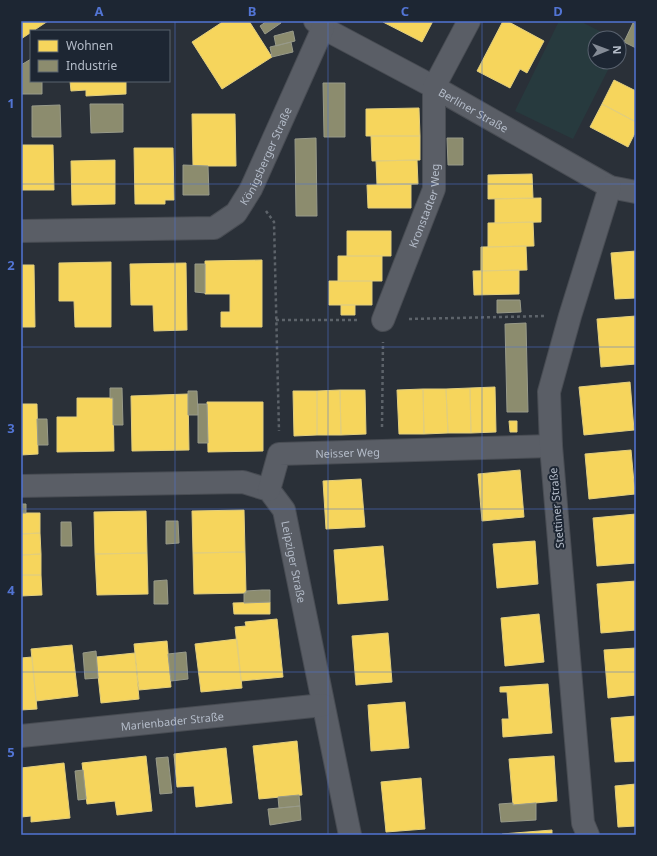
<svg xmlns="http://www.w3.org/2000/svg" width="657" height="856" font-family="'Noto Sans',sans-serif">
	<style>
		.green { fill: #273a3e }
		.homes { fill: #f6d55c; stroke: #e2ce7d }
		.industry { fill: #8c8c6e; stroke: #989a89 }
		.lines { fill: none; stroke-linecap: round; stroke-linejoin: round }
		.street-casing { stroke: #484c53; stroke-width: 24 }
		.path { stroke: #5d636a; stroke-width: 2.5; stroke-dasharray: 3 3; stroke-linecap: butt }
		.street { stroke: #5a5e66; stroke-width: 22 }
		.grid { fill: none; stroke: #5274d3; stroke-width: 1; stroke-opacity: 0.55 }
		.labels { text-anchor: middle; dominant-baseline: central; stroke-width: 4; stroke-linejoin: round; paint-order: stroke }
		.street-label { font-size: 11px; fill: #b4bcc9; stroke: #1d2633 }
		.neatline { fill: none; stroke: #5274d3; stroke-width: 1.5 }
		.grid-label { font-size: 13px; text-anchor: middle; font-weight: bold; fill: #5274d3 }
	</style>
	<rect width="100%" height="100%" fill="#2a3038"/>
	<!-- green -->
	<path class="green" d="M559,21H580L613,38H595V62H612L573,139L515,111Z"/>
	<!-- homes -->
	<path class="homes" d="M21,21H48L21,39Z
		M224,21H249L272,57L222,89L192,42Z
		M384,21H433L422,42L383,22Z
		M503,21H507L544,41L527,73L520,69L510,88L477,71Z
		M614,80L636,91V122L602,104Z
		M70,81H126V94L86,96V90L71,91Z
		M602,104L636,122V131L628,147L590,127Z
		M419,108L420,136H366V109Z
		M192,114H235L236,166H193Z
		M371,136H420V160L372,161Z
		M21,145H53L54,190H21Z
		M134,148H173L174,200H165V204H135Z
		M115,160V204L72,205L71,161Z
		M417,160L418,184L377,185L376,161Z
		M532,174L533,198L488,199V175Z
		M411,184V208H368L367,185Z
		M541,198V222L495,223V199Z
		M533,222L534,246L488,247V223Z
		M347,231H391V256H347Z
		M526,246L527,270L481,271V247Z
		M636,251V298L615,299L611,253Z
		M338,256H382V281H338Z
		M262,260V327H221V312H230V294H205V261Z
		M111,262V327H75L74,301H59V263Z
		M186,263L187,330L154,331L153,305H131L130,264Z
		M21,265H34L35,327H21Z
		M519,270V294L474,295L473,271Z
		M329,281H372V305H329Z
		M341,305H355V315H341Z
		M636,316V364L601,367L597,319Z
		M630,382L634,430L584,435L579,387Z
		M495,387L496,432L471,433L470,388Z
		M470,388L471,433H448L446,389Z
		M423,389L424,434H399L397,390Z
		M423,389H446L448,433L424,434Z
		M340,390L341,435H317V391Z
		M340,390H365L366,434L341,435Z
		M293,391H317V435L294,436Z
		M188,394L189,450L132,451L131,396Z
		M77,398H113L114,451L57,452V417H77Z
		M207,402H263V451L208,452Z
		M21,404H37L38,454L21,455Z
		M509,421H517V432H510Z
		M631,450L635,494L589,499L585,454Z
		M520,470L524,517L482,521L478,474Z
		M361,479L365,527L326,529L323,481Z
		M244,510L245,552L193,553L192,511Z
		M146,511L147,553L95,554L94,512Z
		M21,513H40V533L21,534Z
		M636,514V563L597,566L593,518Z
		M40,533L41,554L21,555V534Z
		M535,541L538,584L497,588L493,544Z
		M383,546L388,600L338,604L334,550Z
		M245,552L246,593L194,594L193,553Z
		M147,553L148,594L97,595L95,554Z
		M41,554V575H21V555Z
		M21,575H41L42,595L21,596Z
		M636,581V630L601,633L597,584Z
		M270,602V614H234L233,603Z
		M539,614L544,662L505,666L501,618Z
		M277,619L283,677L241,681L235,627L246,626L245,622Z
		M388,633L392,682L356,685L352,636Z
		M237,639L242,688L201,692L195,644Z
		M167,641L171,687L139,690L134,644Z
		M72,645L78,696L36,701L31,649Z
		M636,648V695L608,698L604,650Z
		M135,653L139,699L101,703L96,657Z
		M32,657L37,709L21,710V658Z
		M548,684L552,733L503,737L502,719H509L507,692H500V687Z
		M405,702L409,748L371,751L368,705Z
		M636,716V761L615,762L611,718Z
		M297,741L302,795L259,799L253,746Z
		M226,748L232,803L196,807L194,786L177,787L174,754Z
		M146,756L152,811L117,815L115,801L87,804L82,763Z
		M554,756L557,801L513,805L509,759Z
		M64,763L70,818L31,822V816L21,817V768Z
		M421,778L425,829L386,832L381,782Z
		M636,784V826L618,827L615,786Z
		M552,830V835H502V834Z"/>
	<!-- industry -->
	<path class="industry" d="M267,21H280L281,23L265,34L260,26Z
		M633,23L636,25V48L624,42Z
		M293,31L295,41L276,46L274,36Z
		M291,42L293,52L272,57L270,47Z
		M31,59V81H42V94H21V65Z
		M323,83H345V137H324Z
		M90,104H123V132L91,133Z
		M60,105L61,137H32V106Z
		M316,138L317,216H296L295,139Z
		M447,138H463V165H448Z
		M183,165L208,166L209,195H183Z
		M195,264H205V293L195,292Z
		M497,300H520L521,312L497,313Z
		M526,323L528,412H507L505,324Z
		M110,388H122L123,425H113V398H110Z
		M188,391H197L198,415H188Z
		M198,404H207L208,443H198Z
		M37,419H47L48,445H38Z
		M21,504H26V513H21Z
		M166,521H178L179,543L166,544Z
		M61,522H71L72,546H61Z
		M167,580L168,604H154V581Z
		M262,590H270V602L244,603V593H246V591Z
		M96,651L98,678L85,679L83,653Z
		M186,652L188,679L171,681L168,654Z
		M168,757L172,793L160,794L156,758Z
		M83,770L86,799L78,800L75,771Z
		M299,795L300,806L279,808L278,797Z
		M513,803V805L536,803V820L501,822L499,804Z
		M300,806L301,820L270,825L268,809Z"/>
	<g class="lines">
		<defs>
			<g id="street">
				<path id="s1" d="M315,21L323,28L434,87L610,187L636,192"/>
				<path id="s2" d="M21,231L214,228L236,213L251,189L323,28"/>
				<path id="s3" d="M383,320L434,189V87L469,21"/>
				<path id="s4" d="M21,486L243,482L269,490L284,510L350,835"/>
				<path id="s5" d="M269,490L279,454L551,446"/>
				<path id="s6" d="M21,736L323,705"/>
				<path d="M588,835L583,823L551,446L549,392L570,316L610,187"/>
			</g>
		</defs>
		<!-- street casing -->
		<use href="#street" class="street-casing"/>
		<!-- path -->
		<path class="path" d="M266,211L274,222L279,431
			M409,319L546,316
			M276,320H360
			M382,427L383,342"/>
		<!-- street -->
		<use href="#street" class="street"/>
	</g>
	<!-- grid -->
	<path class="grid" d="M175,21V835M328,21V835M482,21V835M21,184H636M21,347H636M21,509H636M21,672H636"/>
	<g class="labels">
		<!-- street labels -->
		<g class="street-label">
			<text stroke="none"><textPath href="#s1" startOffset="182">Berliner Straße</textPath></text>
			<text stroke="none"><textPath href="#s2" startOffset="284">Königsberger Straße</textPath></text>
			<text stroke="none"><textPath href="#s3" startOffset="122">Kronstadter Weg</textPath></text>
			<text stroke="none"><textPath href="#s5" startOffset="106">Neisser Weg</textPath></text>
			<text transform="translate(556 508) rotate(-95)">Stettiner Straße</text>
			<text stroke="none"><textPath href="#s4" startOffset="327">Leipziger Straße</textPath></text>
			<text stroke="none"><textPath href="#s6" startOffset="152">Marienbader Straße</textPath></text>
		</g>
	</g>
	<!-- border -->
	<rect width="657" height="856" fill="none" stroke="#1d2633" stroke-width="44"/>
	<!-- legend -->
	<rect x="30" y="30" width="140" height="52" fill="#1d2633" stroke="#59626f"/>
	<rect x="38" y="40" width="20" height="12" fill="#f6d55c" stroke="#59626f"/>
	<text x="66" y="50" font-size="12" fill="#b4bcc9">Wohnen</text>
	<rect x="38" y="60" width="20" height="12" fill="#8c8c6e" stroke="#59626f"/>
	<text x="66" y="70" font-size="12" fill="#b4bcc9">Industrie</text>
	<!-- north arrow -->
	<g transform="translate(607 50) rotate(89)"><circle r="19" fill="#1d2633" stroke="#59626f"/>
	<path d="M0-3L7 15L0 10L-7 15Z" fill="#848b96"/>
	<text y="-6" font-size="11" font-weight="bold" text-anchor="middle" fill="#b4bcc9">N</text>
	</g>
	<rect x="22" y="22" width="613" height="812" class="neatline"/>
	<g class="grid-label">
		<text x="99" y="16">A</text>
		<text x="252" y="16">B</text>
		<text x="405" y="16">C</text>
		<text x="558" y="16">D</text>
		<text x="11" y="108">1</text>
		<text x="11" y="270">2</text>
		<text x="11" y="433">3</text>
		<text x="11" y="595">4</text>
		<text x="11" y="757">5</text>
	</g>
</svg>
